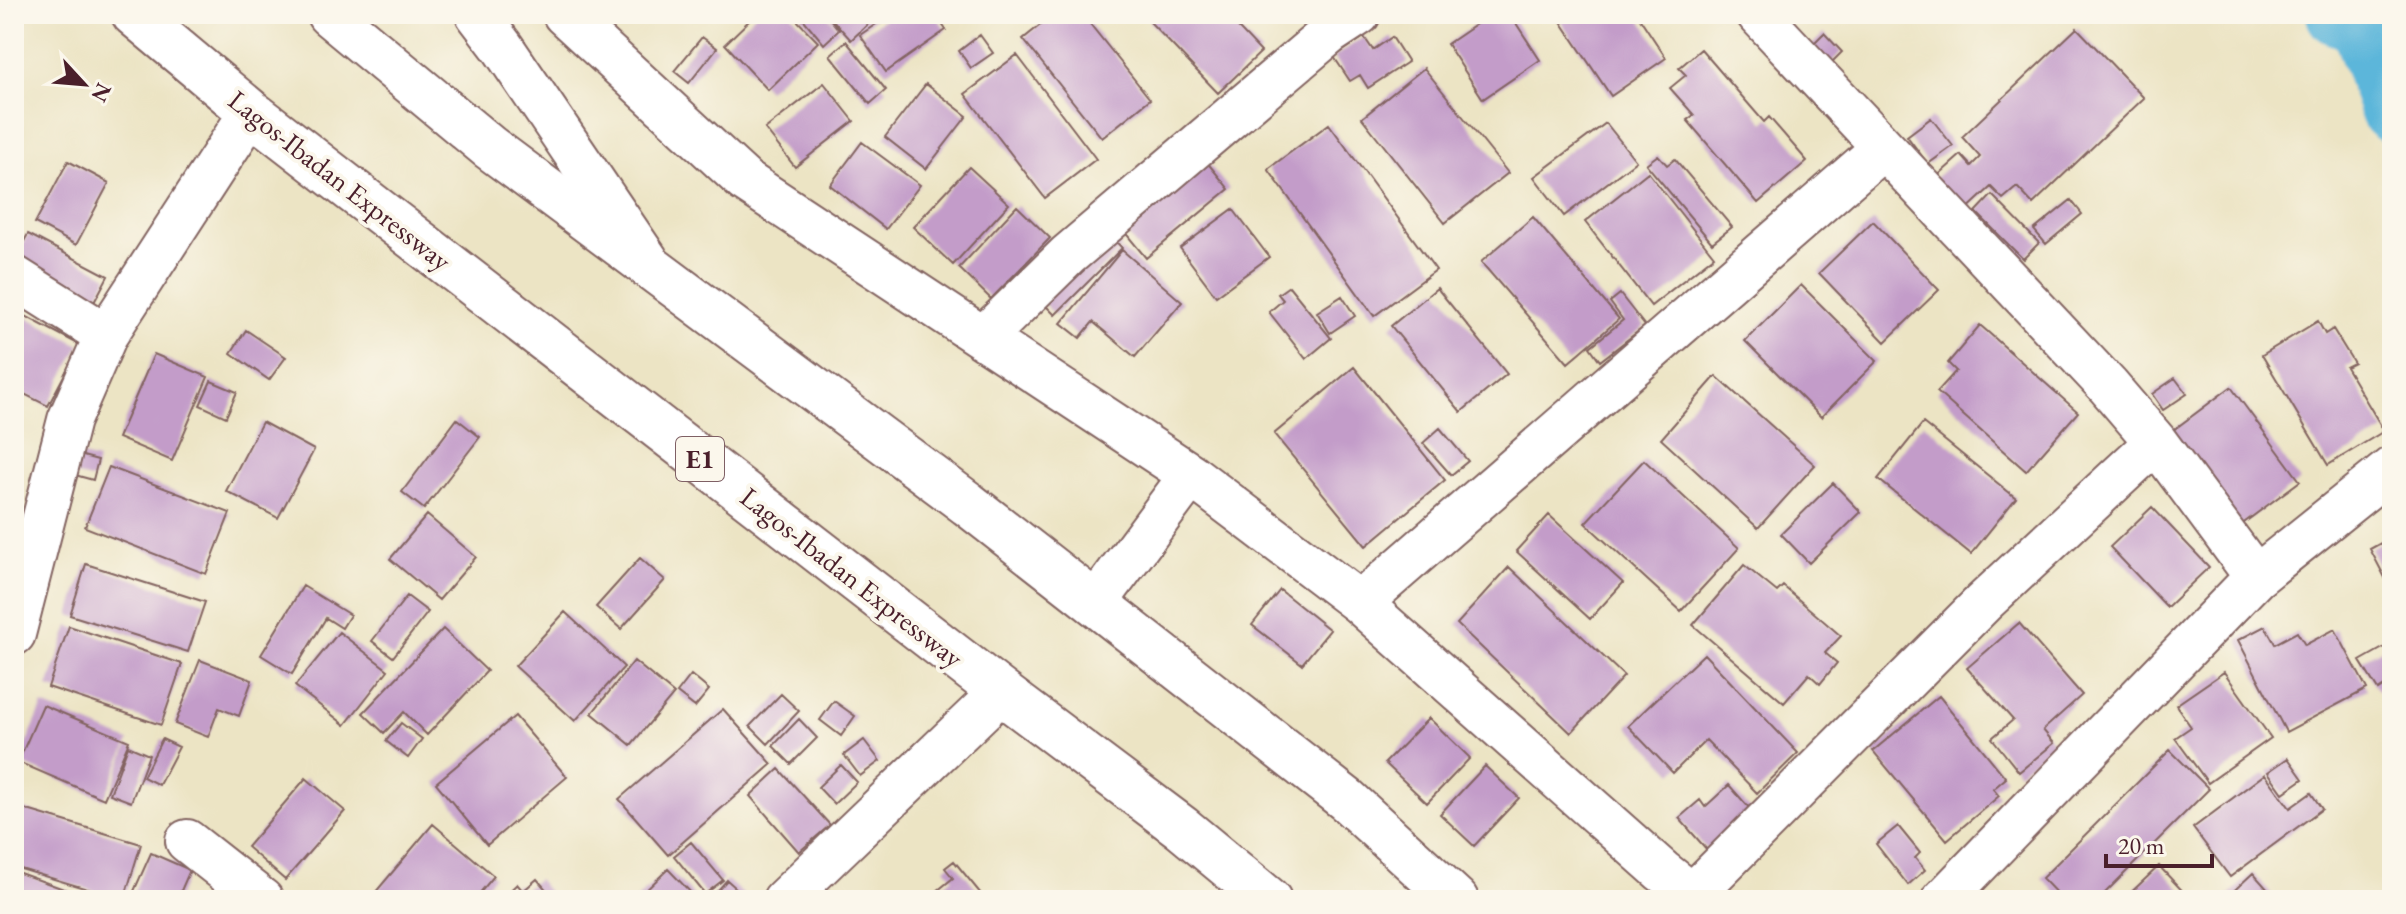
<svg xmlns="http://www.w3.org/2000/svg" width="2406" height="914" font-family="'EB Garamond',serif">
	<style>
		.lines { fill: none; stroke-linecap: round; stroke-linejoin: round }
		.river { stroke: #5cb6da; stroke-width: 64 }
		.building { fill: #c39cc9 }
		.street-casing { stroke: #836461; stroke-width: 46 }
		.highway-casing { stroke: #836461; stroke-width: 48 }
		.street { stroke: #fff; stroke-width: 42 }
		.highway { stroke: #fff; stroke-width: 44 }
		.labels { text-anchor: middle; dominant-baseline: central; stroke-width: 8; stroke-linejoin: round; paint-order: stroke }
		.shield { fill: #fbf7ec; stroke: #7f6065; stroke-width: 2 }
		.shield-label { font-size: 26px; font-weight: bold; fill: #4a1f2b }
		.street-label { font-size: 28px; fill: #4a1f2b; stroke: #fbf7ec }
	</style>
	<rect width="100%" height="100%" fill="#fbf7ec"/>
	<filter id="ink" filterUnits="userSpaceOnUse"><feTurbulence type="fractalNoise" baseFrequency=".0125" numOctaves="2"/><feDisplacementMap in="SourceGraphic" scale="16" xChannelSelector="R" yChannelSelector="G"/><feConvolveMatrix kernelMatrix="1 2 1 2 8 2 1 2 1" color-interpolation-filters="sRGB"/></filter>
	<filter id="wash" filterUnits="userSpaceOnUse"><feTurbulence type="fractalNoise" baseFrequency=".006" numOctaves="4" result="noise"/><feDisplacementMap in="SourceGraphic" scale="32" xChannelSelector="R" yChannelSelector="G"/><feGaussianBlur stdDeviation="1.8" result="paint"/><feColorMatrix in="noise" values="0 0 0 0 0 0 0 0 0 0 0 0 0 0 0 0 0 1.4 0 .05"/><feComposite in="paint" operator="in"/></filter>
	<g filter="url(#wash)">
		<rect width="100%" height="100%" fill="#ece4c4"/>
		<g class="lines">
			<!-- river -->
			<path class="river" d="M2338,14L2360,19L2392,111"/>
		</g>
		<g id="blocks">
			<!-- building -->
			<path class="building" d="M756,14H791L818,42L768,90L725,44Z
				M799,14H826L839,30L824,44Z
				M833,14H879L851,40L830,17Z
				M891,14H935L946,30L886,72L860,35Z
				M1054,14H1082L1150,99L1102,138L1023,39Z
				M1159,14H1225L1261,52L1218,93L1150,22Z
				M1491,14H1510L1540,60L1483,99L1447,44Z
				M1556,14H1637L1666,58L1611,96Z
				M2077,28L2144,98L2033,204L2017,187L2003,199L1991,187L1964,212L1934,179L1961,155L1971,166L1980,157L1962,137Z
				M1824,33L1842,52L1828,66L1810,47Z
				M980,35L993,53L971,68L959,51Z
				M702,37L717,48L689,83L674,71Z
				M1364,37L1373,50L1392,37L1408,62L1368,88L1360,75L1350,81L1334,57Z
				M846,41L886,90L870,104L830,55Z
				M1701,49L1764,122L1769,117L1807,161L1758,203L1687,120L1694,115L1670,88L1686,75L1679,68Z
				M1017,55L1096,159L1045,198L965,94Z
				M1424,68L1508,173L1445,223L1362,118Z
				M824,83L854,121L795,167L765,129Z
				M926,84L967,116L926,169L885,137Z
				M1931,118L1953,146L1928,164L1907,136Z
				M1606,123L1636,161L1564,216L1534,177Z
				M1329,124L1436,270L1374,316L1268,169Z
				M862,142L920,185L886,229L830,185Z
				M1658,155L1667,165L1675,159L1732,227L1712,243L1646,164Z
				M68,161L109,183L76,245L35,223Z
				M1206,161L1229,189L1146,258L1123,230Z
				M969,167L1009,204L953,265L913,227Z
				M1648,172L1714,256L1651,306L1585,222Z
				M1992,195L2039,243L2023,259L1976,212Z
				M2071,200L2082,214L2046,244L2034,230Z
				M1017,206L1050,238L991,299L959,268Z
				M1233,209L1269,257L1216,296L1180,248Z
				M1533,217L1619,319L1568,363L1481,262Z
				M1873,221L1939,290L1885,342L1819,273Z
				M28,234L108,276L91,308L14,259Z
				M1110,235L1122,248L1055,315L1042,302Z
				M1122,250L1182,302L1135,357L1093,322L1080,338L1061,323Z
				M1801,285L1877,361L1821,417L1745,341Z
				M1289,286L1331,338L1306,359L1269,312L1283,300L1278,294Z
				M1437,288L1507,374L1461,412L1391,326Z
				M1620,294L1645,326L1600,361L1590,347L1623,320L1610,302Z
				M1342,296L1355,316L1330,333L1317,312Z
				M14,310L80,345L48,406L14,389Z
				M2318,321L2325,334L2333,329L2354,363L2346,367L2384,431L2328,465L2262,355Z
				M1980,325L2078,412L2026,471L1937,392L1956,371L1948,363Z
				M246,330L286,357L269,380L231,353Z
				M154,354L208,377L172,461L118,438Z
				M1354,367L1445,480L1366,546L1274,434Z
				M1716,376L1815,465L1758,528L1661,439Z
				M2175,378L2187,394L2163,410L2152,394Z
				M211,381L237,392L226,417L200,405Z
				M2231,387L2300,481L2233,531L2164,437Z
				M457,419L480,437L424,509L402,492Z
				M262,422L314,450L278,518L226,491Z
				M1923,423L2016,498L1971,554L1878,479Z
				M1440,428L1468,461L1451,475L1423,443Z
				M79,455L98,460L93,480L75,475Z
				M1644,460L1739,548L1681,611L1585,523Z
				M109,467L230,513L206,574L85,527Z
				M1833,483L1861,512L1809,563L1781,534Z
				M2152,507L2209,567L2167,607L2110,547Z
				M427,515L476,557L439,600L390,559Z
				M1549,515L1623,583L1590,619L1516,551Z
				M2392,537V591L2370,549Z
				M640,558L665,580L621,629L596,607Z
				M86,564L205,602L188,652L70,615Z
				M1744,565L1777,592L1783,586L1841,636L1825,653L1837,663L1820,684L1809,674L1784,703L1693,625Z
				M1509,567L1624,676L1571,733L1457,624Z
				M303,586L350,615L342,628L326,618L292,674L261,655Z
				M1280,590L1330,630L1302,664L1252,625Z
				M407,596L428,612L393,657L372,641Z
				M565,612L624,667L575,721L515,666Z
				M2019,623L2082,695L2043,730L2054,743L2019,772L1992,738L2013,720L1967,668Z
				M69,626L182,664L161,725L48,687Z
				M2265,626L2275,644L2297,632L2305,645L2335,629L2367,689L2286,732L2238,640Z
				M443,629L487,671L427,735L404,712L384,733L363,713Z
				M339,632L388,670L345,725L295,686Z
				M2392,643V681L2378,690L2360,661Z
				M1704,654L1798,753L1757,793L1706,740L1673,773L1628,726Z
				M200,660L252,680L239,716L219,708L208,737L175,724Z
				M634,661L674,694L631,745L592,713Z
				M2224,672L2271,738L2208,783L2175,738L2191,727L2176,705Z
				M691,675L709,690L695,707L677,693Z
				M781,694L799,711L768,744L750,726Z
				M1939,696L2006,778L1993,789L1999,796L1947,840L1873,751Z
				M834,701L855,716L841,736L820,720Z
				M43,705L129,741L104,799L18,762Z
				M723,709L772,764L668,855L619,799Z
				M515,716L567,777L487,845L436,783Z
				M1429,718L1470,758L1427,803L1385,763Z
				M799,719L817,738L791,764L773,746Z
				M401,723L422,739L408,758L386,741Z
				M162,739L179,747L159,785L143,777Z
				M864,740L880,761L860,776L844,755Z
				M128,746L149,755L131,802L110,794Z
				M2170,750L2209,789L2098,900H2063L2042,878Z
				M2288,758L2303,779L2283,793L2268,772Z
				M841,765L857,782L834,804L818,787Z
				M1485,766L1519,798L1474,846L1440,814Z
				M779,769L830,825L799,852L750,796Z
				M2265,774L2290,808L2311,793L2322,809L2230,877L2193,828Z
				M306,778L345,811L285,880L247,847Z
				M1729,785L1752,811L1708,851L1679,818L1700,800L1705,807Z
				M14,806L141,844L124,900L14,867Z
				M433,824L494,876L474,900H369Z
				M1898,826L1920,853L1915,858L1925,870L1908,885L1876,844Z
				M691,842L723,880L705,894L674,856Z
				M151,853L190,870L177,900H130Z
				M954,861L986,900H926L953,878L945,868Z
				M2159,866L2191,900H2123Z
				M668,869L698,900H636Z
				M14,871L94,900H14Z
				M2253,873L2277,900H2224Z
				M537,879L555,900H500L517,884L523,891Z
				M727,880L746,897L743,900H714L711,898Z"/>
		</g>
	</g>
	<g filter="url(#ink)">
		<use href="#blocks" fill-opacity="0" stroke="#836461" stroke-width="2"/>
		<g class="lines">
			<defs>
				<path id="street" d="M477,14L503,48L647,260
					M564,14L745,181L1191,475L1360,603L1662,871L1699,900
					M1758,14L2108,386L2156,442L2256,577
					M14,277L106,335
					M984,337L1068,255L1330,33L1359,14
					M1360,603L1883,148
					M1095,604L1191,475
					M14,634L69,420L106,335L251,112
					M187,841L262,900
					M1692,895L1983,603L2156,442
					M784,900L1001,692
					M1943,900L2256,577L2392,468"/>
				<path id="highway" d="M134,14L251,112L1001,692L1182,828L1269,900
					M329,14L489,147L968,504L1347,800L1456,900"/>
			</defs>
			<!-- street casing -->
			<use href="#street" class="street-casing"/>
			<!-- highway casing -->
			<use href="#highway" class="highway-casing"/>
			<!-- street -->
			<use href="#street" class="street"/>
			<!-- highway -->
			<use href="#highway" class="highway"/>
		</g>
	</g>
	<g class="labels">
		<!-- shield labels -->
		<rect class="shield" x="676" y="437" width="48" height="44" rx="6"/>
		<g class="shield-label">
			<text x="700" y="459">E1</text>
		</g>
		<!-- street labels -->
		<g class="street-label">
			<text transform="translate(340 180) rotate(38)">Lagos-Ibadan Expressway</text>
			<text transform="translate(852 577) rotate(38)">Lagos-Ibadan Expressway</text>
		</g>
	</g>
	<!-- margin -->
	<rect width="2406" height="914" fill="none" stroke="#fbf7ec" stroke-width="48"/>
	<!-- north arrow -->
	<g transform="translate(84 84) rotate(116)" stroke="#fbf7ec" stroke-width="6" paint-order="stroke">
	<path d="M0-6L14 30L0 20L-14 30Z" fill="#4a1f2b"/>
	<text y="-12" font-size="22" font-weight="bold" text-anchor="middle" fill="#4a1f2b">N</text>
	</g>
	<!-- scale -->
	<path d="M2106 854v12h106v-12" fill="none" stroke="#4a1f2b" stroke-width="4"/>
	<text x="2118" y="854" font-size="24" fill="#4a1f2b" stroke="#fbf7ec" stroke-width="6" paint-order="stroke">20 m</text>
</svg>
